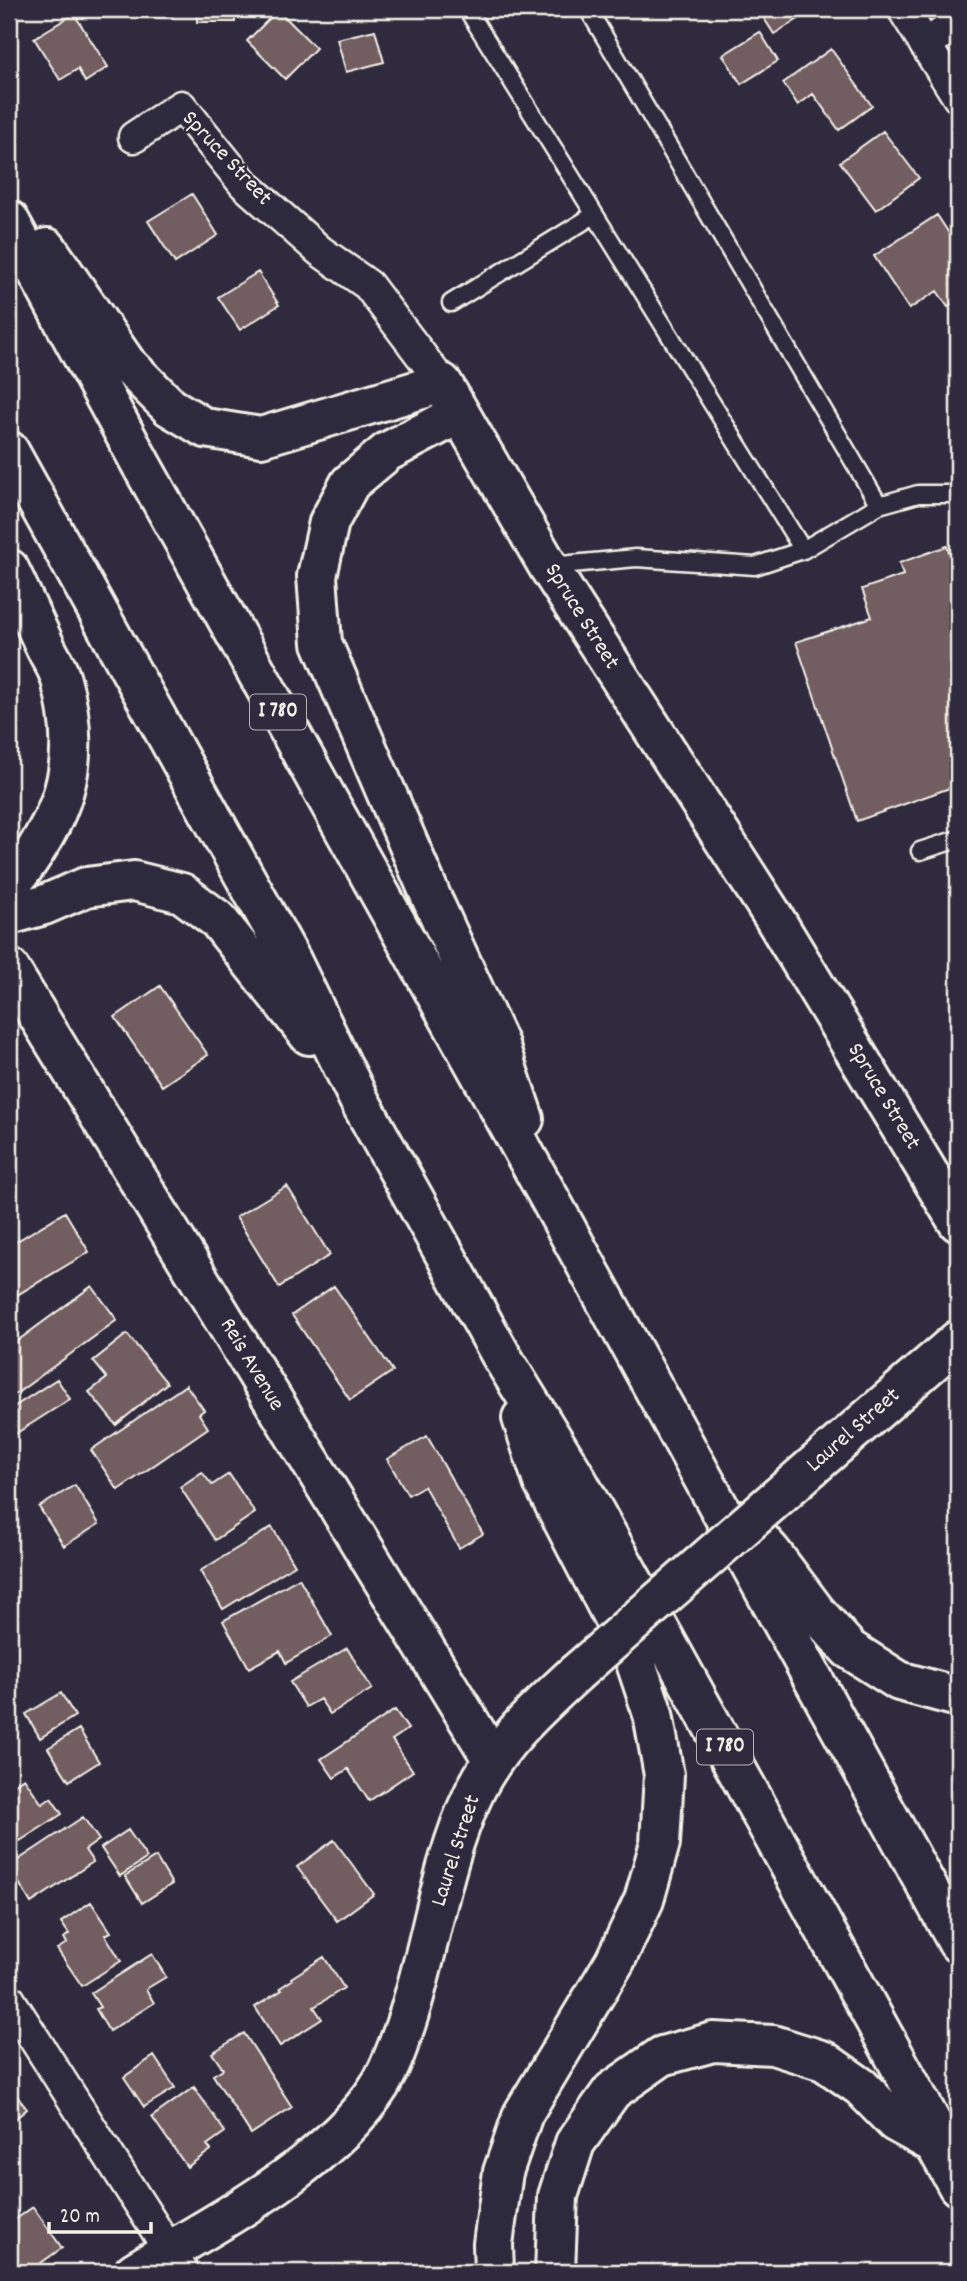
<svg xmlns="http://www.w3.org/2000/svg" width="967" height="2281" font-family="Dekko,sans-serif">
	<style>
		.building { fill: #725d60; stroke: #f4f1e8; stroke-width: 2 }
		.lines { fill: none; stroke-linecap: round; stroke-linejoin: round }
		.service-casing { stroke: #f4f1e8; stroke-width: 21 }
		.minor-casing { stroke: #f4f1e8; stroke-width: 35 }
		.tertiary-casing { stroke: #f4f1e8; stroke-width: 44 }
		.motorway-casing { stroke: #f4f1e8; stroke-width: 44 }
		.service { stroke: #2f2a3d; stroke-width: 16 }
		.minor { stroke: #2f2a3d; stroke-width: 30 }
		.tertiary { stroke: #2f2a3d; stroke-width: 38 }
		.motorway { stroke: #2f2a3d; stroke-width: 38 }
		.tertiary-bridge-casing { stroke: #f4f1e8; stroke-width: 44; stroke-linecap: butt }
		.tertiary-bridge { stroke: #2f2a3d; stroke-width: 38 }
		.labels { text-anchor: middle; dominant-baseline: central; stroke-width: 5; stroke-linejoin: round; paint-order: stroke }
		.shield { fill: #2f2a3d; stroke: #b9b5b5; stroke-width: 2 }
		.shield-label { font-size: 21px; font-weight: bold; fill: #f4f1e8 }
		.street-label { font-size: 23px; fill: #f4f1e8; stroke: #2f2a3d }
	</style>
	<rect width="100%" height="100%" fill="#2f2a3d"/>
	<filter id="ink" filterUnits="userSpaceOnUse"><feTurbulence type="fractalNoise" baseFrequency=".0143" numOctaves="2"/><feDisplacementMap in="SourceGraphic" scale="14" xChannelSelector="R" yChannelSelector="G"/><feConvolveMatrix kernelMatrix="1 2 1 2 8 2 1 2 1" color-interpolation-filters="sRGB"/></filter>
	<g filter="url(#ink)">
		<!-- building -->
		<path class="building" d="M138,9H173V16L138,17Z
			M197,9H235V22H197Z
			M758,9H812L813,10L774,34Z
			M278,10L316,48L285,79L247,41Z
			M74,14L108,67L85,82L78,69L60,80L34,38Z
			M375,30L384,62L346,72L337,39Z
			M760,32L778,61L741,84L723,55Z
			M831,49L872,106L839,130L813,94L798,105L783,83Z
			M883,131L919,178L876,210L840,162Z
			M192,194L218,235L175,263L148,221Z
			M937,215L958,247V300L948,307L937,291L909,309L874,256Z
			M258,272L279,305L240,330L218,297Z
			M947,546L954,566L958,564V785L857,821L796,642L872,617L862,589L903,575L899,563Z
			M160,986L208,1055L162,1086L115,1017Z
			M287,1186L330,1255L279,1287L236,1217Z
			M65,1212L89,1252L17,1295L9,1281V1246Z
			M92,1286L117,1320L9,1399V1347Z
			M334,1286L393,1371L350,1400L292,1315Z
			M127,1334L167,1383L116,1425L89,1392L107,1378L93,1361Z
			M57,1379L70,1399L9,1438V1410Z
			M186,1385L204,1410L199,1414L208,1428L118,1490L91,1450Z
			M427,1436L483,1534L459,1548L424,1486L408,1495L387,1459Z
			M202,1472L212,1485L229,1474L255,1513L215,1540L180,1487Z
			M75,1485L99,1524L64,1546L39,1507Z
			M272,1527L295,1565L223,1609L200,1571Z
			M299,1578L332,1636L286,1663L280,1651L249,1668L223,1621Z
			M347,1648L372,1689L330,1714L320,1699L306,1707L290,1682Z
			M61,1693L75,1716L40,1738L26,1714Z
			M395,1710L408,1729L392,1740L413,1771L369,1801L348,1769L334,1778L321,1759Z
			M79,1729L99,1762L69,1781L48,1748Z
			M24,1778L42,1804L51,1798L62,1814L9,1848V1788Z
			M83,1817L99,1840L85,1850L93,1862L31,1903L9,1866Z
			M128,1830L147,1858L120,1876L101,1848Z
			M334,1840L374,1894L337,1921L297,1867Z
			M156,1857L172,1884L142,1903L125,1876Z
			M91,1902L111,1932L105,1935L121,1961L82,1986L57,1949L67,1943L64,1938L69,1934L61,1922Z
			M152,1954L166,1977L146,1989L154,2003L109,2031L96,2009L100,2007L91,1993Z
			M324,1957L344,1988L314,2007L322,2019L280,2046L255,2007L282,1990L280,1988L292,1980L291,1978Z
			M244,2033L292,2107L251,2134L213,2075L223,2069L212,2053Z
			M154,2056L175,2088L144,2107L124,2077Z
			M9,2086L27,2109L9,2124Z
			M194,2087L225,2132L207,2145L211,2150L187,2167L152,2117Z
			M33,2207L62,2248L28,2272H9V2224Z"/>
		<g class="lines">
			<defs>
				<path id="service" d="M467,9L803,550
					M588,9L879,505
					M451,303L594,215
					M550,566L636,558L755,566L803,550L879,505L918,494H958
					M920,851L958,839"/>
				<path id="minor" d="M903,9L958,97
					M925,45L958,22
					M134,137L181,106L244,184L320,251L368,285L442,383
					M9,1999L183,2272"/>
				<path id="tertiary" d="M444,386L548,566L773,916L958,1222
					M9,968L493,1760
					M812,1467L958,1340
					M134,2272C215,2223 328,2166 380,2085C391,2067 398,2046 405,2026C431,1950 439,1866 474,1793C497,1745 537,1709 576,1673"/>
				<path id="motorway" d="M9,220L142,466L551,1201L958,1943
					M47,248L126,363L170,407L205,428L261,437L442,383
					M459,414L387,452L350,483L329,522L317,576L322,643L432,899L499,1045L524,1119
					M9,451L292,962L358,1098L502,1357L572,1471L932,2124L935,2144L958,2186
					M9,569C21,594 33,620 45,646C50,657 58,668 61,680C85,765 62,821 9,887
					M9,915L44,905L86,887L134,881L182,893L218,920L309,1035
					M743,1520L771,1552L816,1612L849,1649L899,1681L958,1697
					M494,2272L493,2244L503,2172L523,2114L615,1961L644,1900L660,1843L664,1775L653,1714L635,1660L543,1482L522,1418
					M555,2272L558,2196L575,2143L612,2091L662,2056L713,2042L773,2045L824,2061L861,2087L895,2122L935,2144"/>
			</defs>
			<!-- service casing -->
			<use href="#service" class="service-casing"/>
			<!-- minor casing -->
			<use href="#minor" class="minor-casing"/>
			<!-- tertiary casing -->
			<use href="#tertiary" class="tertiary-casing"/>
			<!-- motorway casing -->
			<use href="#motorway" class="motorway-casing"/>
			<!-- service -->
			<use href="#service" class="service"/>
			<!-- minor -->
			<use href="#minor" class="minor"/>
			<!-- tertiary -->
			<use href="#tertiary" class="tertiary"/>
			<!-- motorway -->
			<use href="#motorway" class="motorway"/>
			<defs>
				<path id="tertiary-bridge" d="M576,1673L812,1467"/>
			</defs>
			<!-- tertiary-bridge casing -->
			<use href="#tertiary-bridge" class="tertiary-bridge-casing"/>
			<!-- tertiary-bridge -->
			<use href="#tertiary-bridge" class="tertiary-bridge"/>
		</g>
	</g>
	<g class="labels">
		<!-- shield labels -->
		<g class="shield">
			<rect x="250" y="694.5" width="56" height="35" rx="5"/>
			<rect x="697" y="1729.5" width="56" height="35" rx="5"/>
		</g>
		<g class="shield-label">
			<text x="278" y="712">I 780</text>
			<text x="725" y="1747">I 780</text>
		</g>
		<!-- street labels -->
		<g class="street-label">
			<text transform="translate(226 159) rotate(47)">Spruce Street</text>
			<text transform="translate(581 617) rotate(58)">Spruce Street</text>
			<text transform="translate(883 1097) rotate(59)">Spruce Street</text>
			<text transform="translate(251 1365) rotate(59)">Reis Avenue</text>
			<text transform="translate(854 1431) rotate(-41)">Laurel Street</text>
			<text transform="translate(457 1851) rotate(-72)">Laurel Street</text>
		</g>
	</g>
	<!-- margin -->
	<rect width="967" height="2281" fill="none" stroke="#2f2a3d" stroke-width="35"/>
	<rect x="18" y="18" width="932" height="2246" fill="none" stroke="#f4f1e8" stroke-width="2.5" filter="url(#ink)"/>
	<!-- scale -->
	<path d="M49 2222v10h102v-10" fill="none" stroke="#f4f1e8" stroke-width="3.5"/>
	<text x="60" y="2222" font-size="21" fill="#f4f1e8" stroke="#2f2a3d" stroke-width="5" paint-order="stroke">20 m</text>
</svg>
